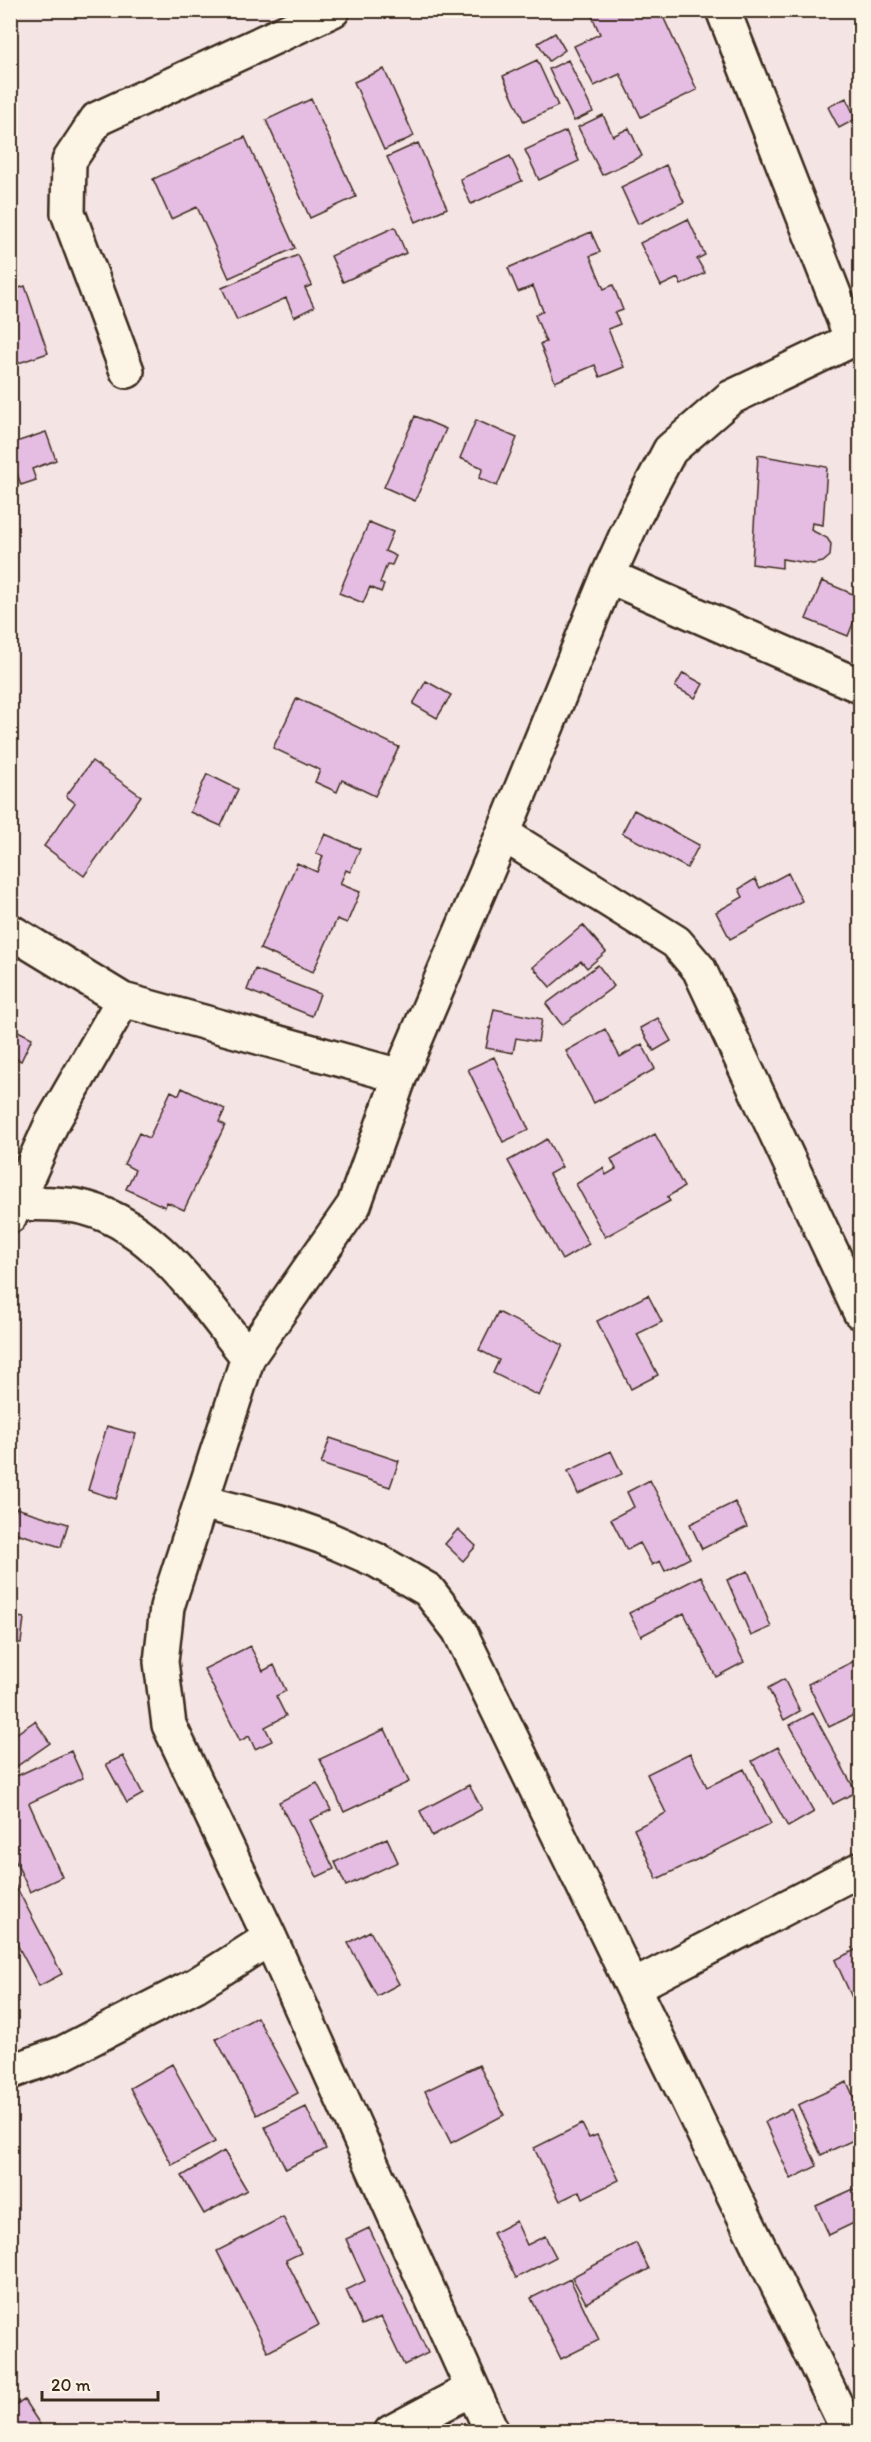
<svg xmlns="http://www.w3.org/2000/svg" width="871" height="2442" font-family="Itim,sans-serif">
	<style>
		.building { fill: #e5bce2; stroke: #3b2a1e; stroke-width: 1.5 }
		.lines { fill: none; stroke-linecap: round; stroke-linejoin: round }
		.minor-casing { stroke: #3b2a1e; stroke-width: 38 }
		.minor { stroke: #fcf5e5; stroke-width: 33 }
	</style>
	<rect width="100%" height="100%" fill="#f5e4e4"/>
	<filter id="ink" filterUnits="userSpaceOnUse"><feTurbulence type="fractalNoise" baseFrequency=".0167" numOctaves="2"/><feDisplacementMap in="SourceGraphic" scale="12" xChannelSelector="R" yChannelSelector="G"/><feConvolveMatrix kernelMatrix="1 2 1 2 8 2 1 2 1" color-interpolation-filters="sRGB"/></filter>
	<g filter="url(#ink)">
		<!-- building -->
		<path class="building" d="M599,10H660L697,90L641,117L620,74L594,86L574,46L600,34L591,14Z
			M555,33L565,50L549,61L538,43Z
			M537,60L558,106L524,122L503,76Z
			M568,60L593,112L574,121L549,69Z
			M384,69L414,136L384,150L354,82Z
			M846,98L856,119L839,128L828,107Z
			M311,99L356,197L310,218L266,120Z
			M603,115L613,136L629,128L642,156L602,175L578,127Z
			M566,131L579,161L539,180L525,150Z
			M245,137L295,248L229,278L197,207L171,219L153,179Z
			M418,143L447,208L416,222L387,157Z
			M510,156L522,181L471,204L460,179Z
			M666,165L684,202L638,224L621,187Z
			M688,219L705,255L697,259L705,273L681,285L678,278L661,286L640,243Z
			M395,227L406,253L343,282L331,256Z
			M591,232L600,252L590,256L604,289L613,285L623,310L615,313L620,324L608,329L624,367L600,377L595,365L555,382L540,344L546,342L535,315L543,311L533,286L518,292L508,268Z
			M298,255L312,285L305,288L314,307L294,317L286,298L237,320L222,288Z
			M25,286L48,353L10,366V291Z
			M415,416L446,429L415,501L384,487Z
			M476,420L517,438L497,486L479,478L483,468L460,458Z
			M46,432L56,460L32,469L36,480L21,485L10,454V444Z
			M758,455L827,467L823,525L812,523L811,530L827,538L831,544L830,556L823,562L813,564L782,559V568L752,564Z
			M369,522L393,532L385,551L396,556L392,565L387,564L380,583L384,585L381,592L370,587L363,603L339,593Z
			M822,581L860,597V606L848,636L806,619Z
			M683,673L703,684L695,698L675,687Z
			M426,681L451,695L437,718L413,704Z
			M297,698L399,747L375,796L342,780L337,792L315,782L320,770L273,748Z
			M92,761L141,796L84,876L44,846L75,803L66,796Z
			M207,774L238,789L221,826L190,812Z
			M634,810L699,845L687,868L622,833Z
			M325,834L360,849L350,872L346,870L340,884L360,892L347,923L337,919L313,972L260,949L297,863L317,872L323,856L316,853Z
			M788,873L802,901L730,939L716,912L743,897L739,889L755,879L760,888Z
			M583,925L606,952L587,968L581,961L550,987L533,967Z
			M598,965L614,986L562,1025L546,1004Z
			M255,969L320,994L312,1016L247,990Z
			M494,1009L542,1019L538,1042L516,1038L513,1053L486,1048Z
			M658,1018L671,1041L654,1051L640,1028Z
			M10,1027L32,1038L21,1061L10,1056Z
			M605,1029L620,1057L642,1044L655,1069L594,1103L566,1051Z
			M494,1057L529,1130L503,1142L468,1069Z
			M182,1088L225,1109L219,1122L225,1125L184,1210L167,1202L165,1207L126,1189L135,1170L124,1164L139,1133L149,1138L171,1091L179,1095Z
			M655,1134L684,1187L667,1197L670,1201L605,1237L576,1184L603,1168L606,1175L616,1169L611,1159Z
			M547,1139L562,1167L549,1174L589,1244L562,1260L508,1161Z
			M648,1295L662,1322L637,1334L658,1375L631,1389L597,1321Z
			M498,1312L563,1345L539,1396L493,1373L499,1360L479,1350Z
			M107,1426L136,1434L116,1499L88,1490Z
			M330,1438L399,1461L390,1487L321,1464Z
			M611,1451L622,1474L578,1494L568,1471Z
			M650,1480L690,1558L665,1571L660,1561L652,1565L640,1543L627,1550L611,1519L634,1507L627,1492Z
			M735,1502L747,1527L702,1549L690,1524Z
			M16,1508L68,1524L61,1547L10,1531Z
			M458,1529L476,1546L463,1561L445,1544Z
			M748,1571L771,1627L751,1636L727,1580Z
			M701,1576L744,1662L716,1677L684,1613L641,1636L629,1613Z
			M10,1616L24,1618L21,1643L10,1642Z
			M250,1646L263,1671L274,1665L286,1691L276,1696L286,1716L265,1727L272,1741L255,1749L249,1736L240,1741L204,1669Z
			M860,1658V1712L829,1727L808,1684Z
			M784,1679L800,1711L784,1720L768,1688Z
			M813,1713L856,1792L833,1804L790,1725Z
			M35,1721L50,1743L10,1771V1738Z
			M385,1729L409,1782L344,1812L320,1759Z
			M778,1747L814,1812L788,1827L752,1761Z
			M71,1751L83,1778L29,1803L62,1877L30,1892L10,1849V1779Z
			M690,1753L707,1787L744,1769L771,1824L657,1879L634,1829L666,1813L647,1774Z
			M123,1756L143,1794L127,1803L106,1764Z
			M317,1783L331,1810L310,1820L334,1869L317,1877L279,1802Z
			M469,1785L482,1809L432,1836L420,1811Z
			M387,1838L398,1862L346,1886L335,1862Z
			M10,1875L62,1974L39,1986L10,1931Z
			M370,1931L399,1984L377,1996L348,1943Z
			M859,1948L860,1951V2015L835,1960Z
			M257,2017L298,2093L257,2115L216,2039Z
			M172,2064L215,2142L172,2165L130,2088Z
			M479,2065L504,2115L451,2143L425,2091Z
			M847,2082L860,2111V2137L821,2155L798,2105Z
			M306,2107L326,2149L286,2169L265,2127Z
			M791,2109L817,2166L791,2179L765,2122Z
			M582,2124L589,2138L597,2135L619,2180L583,2198L580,2191L560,2201L534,2148Z
			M224,2151L247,2190L204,2214L182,2176Z
			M858,2187L860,2192V2220L829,2235L816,2206Z
			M283,2217L301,2253L286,2260L319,2325L268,2352L217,2251Z
			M516,2221L527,2245L545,2236L556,2257L516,2278L493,2233Z
			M369,2228L428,2353L404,2365L381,2317L362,2325L346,2290L365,2281L346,2239Z
			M636,2243L649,2269L586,2303L572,2277Z
			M570,2279L599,2340L561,2359L531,2298Z
			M24,2400L45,2432H13L10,2428V2409Z"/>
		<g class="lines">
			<defs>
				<path id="minor" d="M723,10L852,340
					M127,371L68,213L69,161L97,119L333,10
					M608,576L860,686
					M503,834L676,942L699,969L860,1312
					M10,931L123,1000L400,1076
					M16,1203C35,1204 57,1203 76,1206C152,1219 202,1301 248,1357
					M10,1216L51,1125L123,1000
					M202,1502L280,1522L323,1537L376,1560L428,1590L459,1630L849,2432
					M633,1987L860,1869
					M10,2072L63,2053L196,1985L270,1938
					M391,2432L472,2389
					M492,2432L270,1938L169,1725L161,1662L167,1607L248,1357L354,1205L400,1076L503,834L608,576L635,516L670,450L730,398L860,336"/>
			</defs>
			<!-- minor casing -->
			<use href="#minor" class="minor-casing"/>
			<!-- minor -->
			<use href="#minor" class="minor"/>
		</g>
	</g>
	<!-- margin -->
	<rect width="871" height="2442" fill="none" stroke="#fcf5e5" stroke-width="36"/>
	<rect x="18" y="18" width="835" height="2406" fill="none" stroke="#3b2a1e" stroke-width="2" filter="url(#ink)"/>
	<!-- scale -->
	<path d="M42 2391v9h116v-9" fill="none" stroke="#3b2a1e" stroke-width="3"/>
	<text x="51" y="2391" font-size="18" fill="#3b2a1e" stroke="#fcf5e5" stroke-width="4.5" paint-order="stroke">20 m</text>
</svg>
